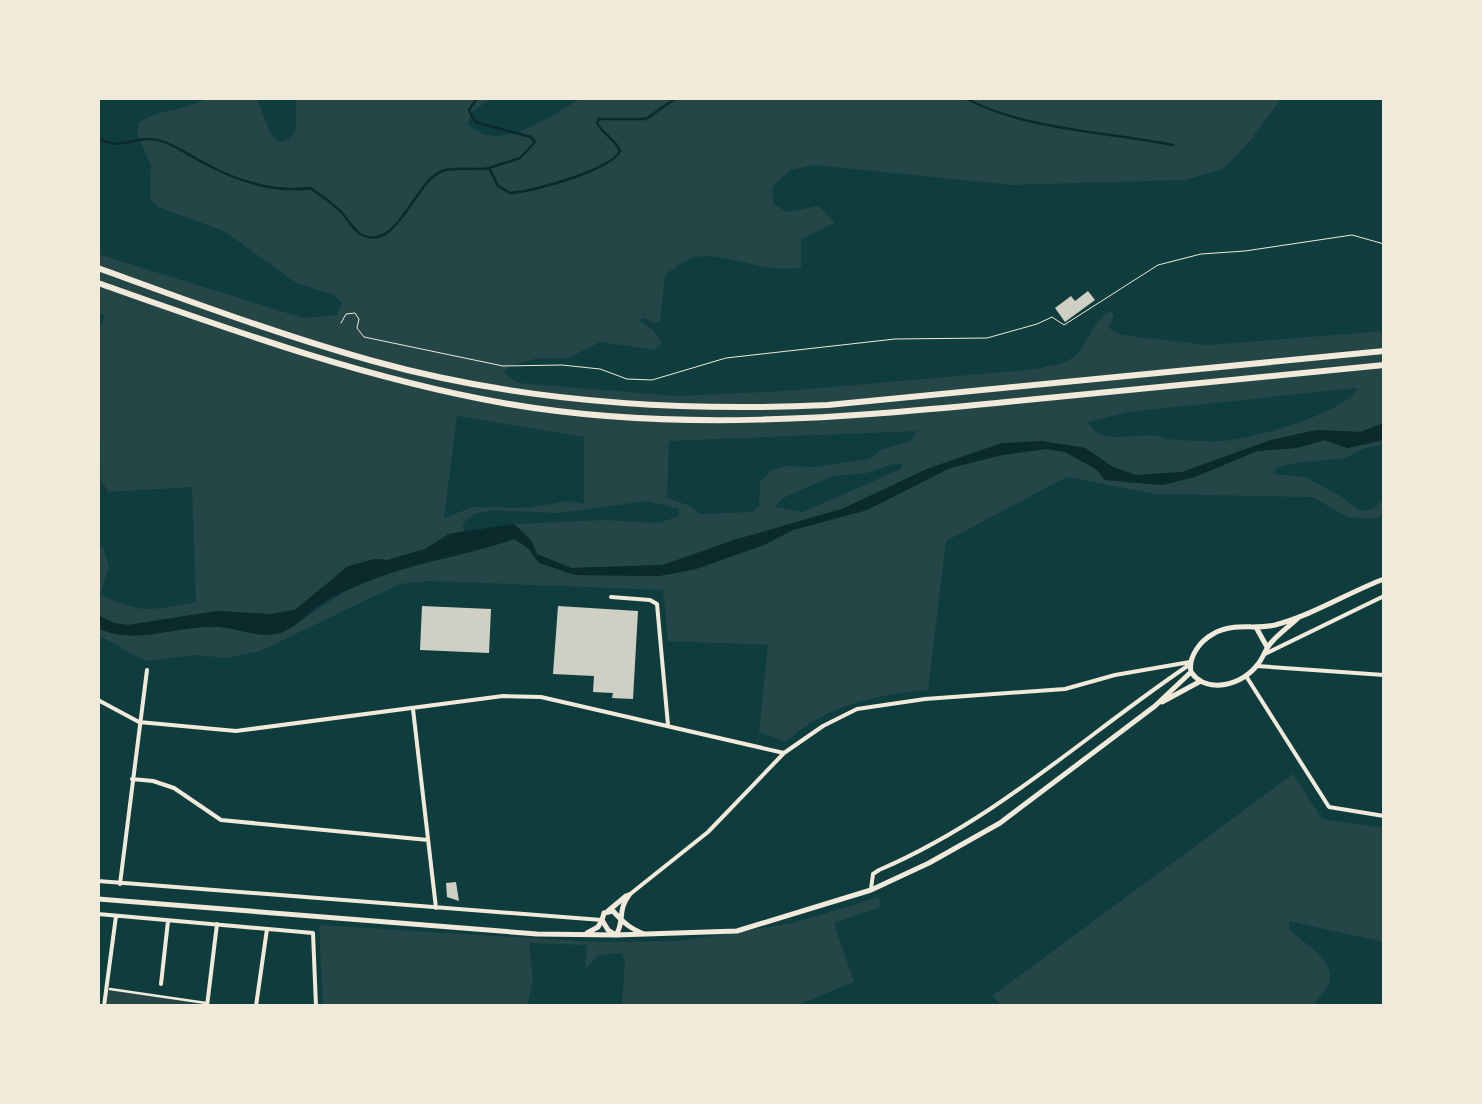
<svg xmlns="http://www.w3.org/2000/svg" width="1482" height="1104" font-family="'PT Sans',sans-serif">
	<style>
		.green { fill: #244646; fill-rule: evenodd }
		.water { fill: #0a2a2b }
		.lines { fill: none; stroke-linecap: round; stroke-linejoin: round }
		.stream { stroke: #0a2a2b; stroke-width: 2.5 }
		.building { fill: #cfcfc3 }
		.path { stroke: #f1e9da; stroke-width: 1 }
		.pedestrian { stroke: #f1e9da; stroke-width: 2.5 }
		.minor { stroke: #f1e9da; stroke-width: 4 }
		.tertiary { stroke: #f1e9da; stroke-width: 5 }
		.motorway { stroke: #f1e9da; stroke-width: 6 }
	</style>
	<rect width="100%" height="100%" fill="#0f3d3e"/>
	<!-- green -->
	<path class="green" d="M208,98H257L271,135L280,142L290,139L296,130V98H491L471,113L468,124C499,157 553,113 582,98H1282L1250,141L1223,169L1186,180L1011,185L815,165L790,170L772,187L774,204L787,212L819,206L835,223L801,239V267C769,276 718,249 692,258C683,261 673,269 665,275L660,321L655,324L644,318L638,320L653,330L662,343L654,350L600,342L568,358L534,359L507,367L504,373L518,383L677,396L785,391L1038,369C1048,365 1060,366 1069,360C1089,349 1089,322 1111,311L1114,315L1109,328L1121,335L1208,345L1384,331V423L1360,432L1317,430L1271,440L1182,472L1136,475L1113,467L1085,448L1063,444L1002,443L927,469L842,509L734,540L663,565L571,568L537,554L531,540L514,524L605,520L659,523L679,516V509L647,501L557,513L493,510L474,514L462,524L464,531L449,534L425,549L388,560L375,559L318,592L295,610L270,614L217,611L128,625L114,623L98,615V548L103,547L109,566L100,594C143,615 150,610 196,602L192,487L108,492L101,479L98,324L102,325L105,315L98,311V254L303,318L337,315L342,303L334,295L296,283L224,231L158,207L150,199L151,166L137,134L138,123C160,108 186,111 208,98ZM1357,388C1349,412 1249,440 1222,441C1203,442 1184,440 1166,439C1144,427 1102,451 1088,422L1128,412ZM457,416L584,437V504L568,501L528,508L473,507L444,518ZM917,431L910,441L881,450L869,459L815,467L785,466L772,470L760,482L759,506L753,512L700,514L690,506L667,498L669,441ZM896,463L903,465L899,470L802,512L774,507L783,498L833,476L866,473Z
		M1325,440L1347,448L1384,440V444L1362,449L1346,458L1296,463L1276,468L1274,474L1305,477L1339,495L1361,511L1372,510L1384,499V512L1377,519L1347,517L1313,497L1155,494L1067,477L946,541L928,690C876,695 825,705 786,742L759,732L768,645L668,641L663,590L430,581L400,584L260,651L226,658L197,655L145,661L98,635V628C137,647 179,623 219,627C236,628 255,638 272,633C304,625 328,597 359,585C410,564 462,555 514,539L528,548L539,563L575,575L659,576L696,569L766,544L793,530L867,510L950,468L1002,455L1046,449L1065,452L1096,469L1105,480L1162,485L1195,477L1257,451L1296,448Z
		M1293,774L1322,819L1384,828V942L1289,921L1290,930C1303,944 1332,956 1330,980C1330,988 1317,999 1313,1006H1003L992,996Z
		M879,897L881,907L834,923L854,982L795,1006H622L625,960L621,953L598,956L585,969L587,945L529,943L533,979L527,1006H323L319,925L597,942L680,941L793,923Z
		M107,989L207,1003V1006H104Z"/>
	<!-- water -->
	<path class="water" d="M1384,423V440L1347,448L1325,440L1296,448L1257,451L1195,477L1162,485L1105,480L1096,469L1065,452L1046,449L1002,455L950,468L867,510L793,530L766,544L696,569L659,576L575,575L539,563L528,548L514,539C463,557 409,562 359,585C347,590 335,595 324,602C309,611 297,628 280,633C260,639 239,628 219,627C179,624 136,647 98,628V615L114,623L128,625L217,611L270,614L295,610L348,566L375,559L388,560L425,549L449,534L514,524L531,540L537,554L571,568L663,565L734,540L842,509L927,469L1002,443L1042,441L1085,448L1113,467L1136,475L1182,472L1271,440L1317,430L1360,432Z"/>
	<g class="lines">
		<!-- stream -->
		<path class="stream" d="M477,98L469,110L475,122L531,137L535,142L520,158L489,168
			M965,98C1028,131 1103,131 1173,145
			M98,139C125,150 127,138 150,139C170,140 189,156 206,164C237,181 275,193 310,188C320,195 332,202 341,212C348,219 353,230 362,235C397,252 415,181 442,171C455,166 475,171 489,168L498,186L510,193C532,192 611,170 620,151C615,138 603,135 597,123L599,119H646L676,98"/>
	</g>
	<!-- building -->
	<path class="building" d="M1088,291L1095,300L1065,322L1055,308L1071,296L1075,301Z
		M422,606L491,609L489,653L420,650Z
		M558,606L638,611L633,699L612,698L613,693L593,692L594,676L553,674Z
		M456,882L459,901L447,897L446,883Z"/>
	<g class="lines">
		<!-- path -->
		<path class="path" d="M341,323L346,314L355,313L359,319L357,328L364,337L503,366L562,365L600,369L627,379L652,380L726,358L895,339L987,338L1037,324L1052,317L1064,325L1158,265L1201,254L1245,251L1352,235L1384,244"/>
		<!-- pedestrian -->
		<path class="pedestrian" d="M110,989L206,1003"/>
		<!-- minor -->
		<path class="minor" d="M611,597L650,600L657,604L668,725
			M1265,654L1384,596
			M1257,666L1384,675
			M1246,676L1329,807L1384,816
			M98,700L139,722L236,731L503,696L541,697L784,753
			M413,709L436,908
			M132,779L153,781L174,788L221,820L428,840
			M98,881L602,920
			M120,884L147,670
			M871,889L873,874L879,870C996,820 1085,735 1189,665
			M629,895L708,832L784,753L823,726L857,709L925,699L1065,689L1115,675L1190,662
			M98,914L313,933L316,1006
			M161,984L168,921
			M104,1006L116,916
			M207,1006L217,924
			M256,1006L267,929"/>
		<!-- tertiary -->
		<path class="tertiary" d="M1299,617C1290,626 1278,634 1270,644C1265,650 1263,658 1258,664C1243,685 1207,695 1191,672C1188,657 1200,641 1213,634C1232,622 1254,630 1275,625C1313,615 1347,593 1384,579
			M1257,629L1267,647
			M1162,702L1199,682
			M629,895C617,911 625,921 616,935L608,930L602,920L604,913L613,911C623,922 629,928 644,934
			M98,899L537,934L616,935L737,931L871,890L929,863L1000,823L1155,706L1191,672
			M608,911L626,896
			M587,933L598,927L602,920"/>
		<!-- motorway -->
		<path class="motorway" d="M98,268C189,301 280,335 373,361C520,402 676,412 828,405L1384,351
			M98,283C231,330 363,378 503,403C674,433 844,418 1016,401C1139,389 1262,378 1384,365"/>
	</g>
	<!-- border -->
	<rect width="1482" height="1104" fill="none" stroke="#f1e9da" stroke-width="200"/>
</svg>
